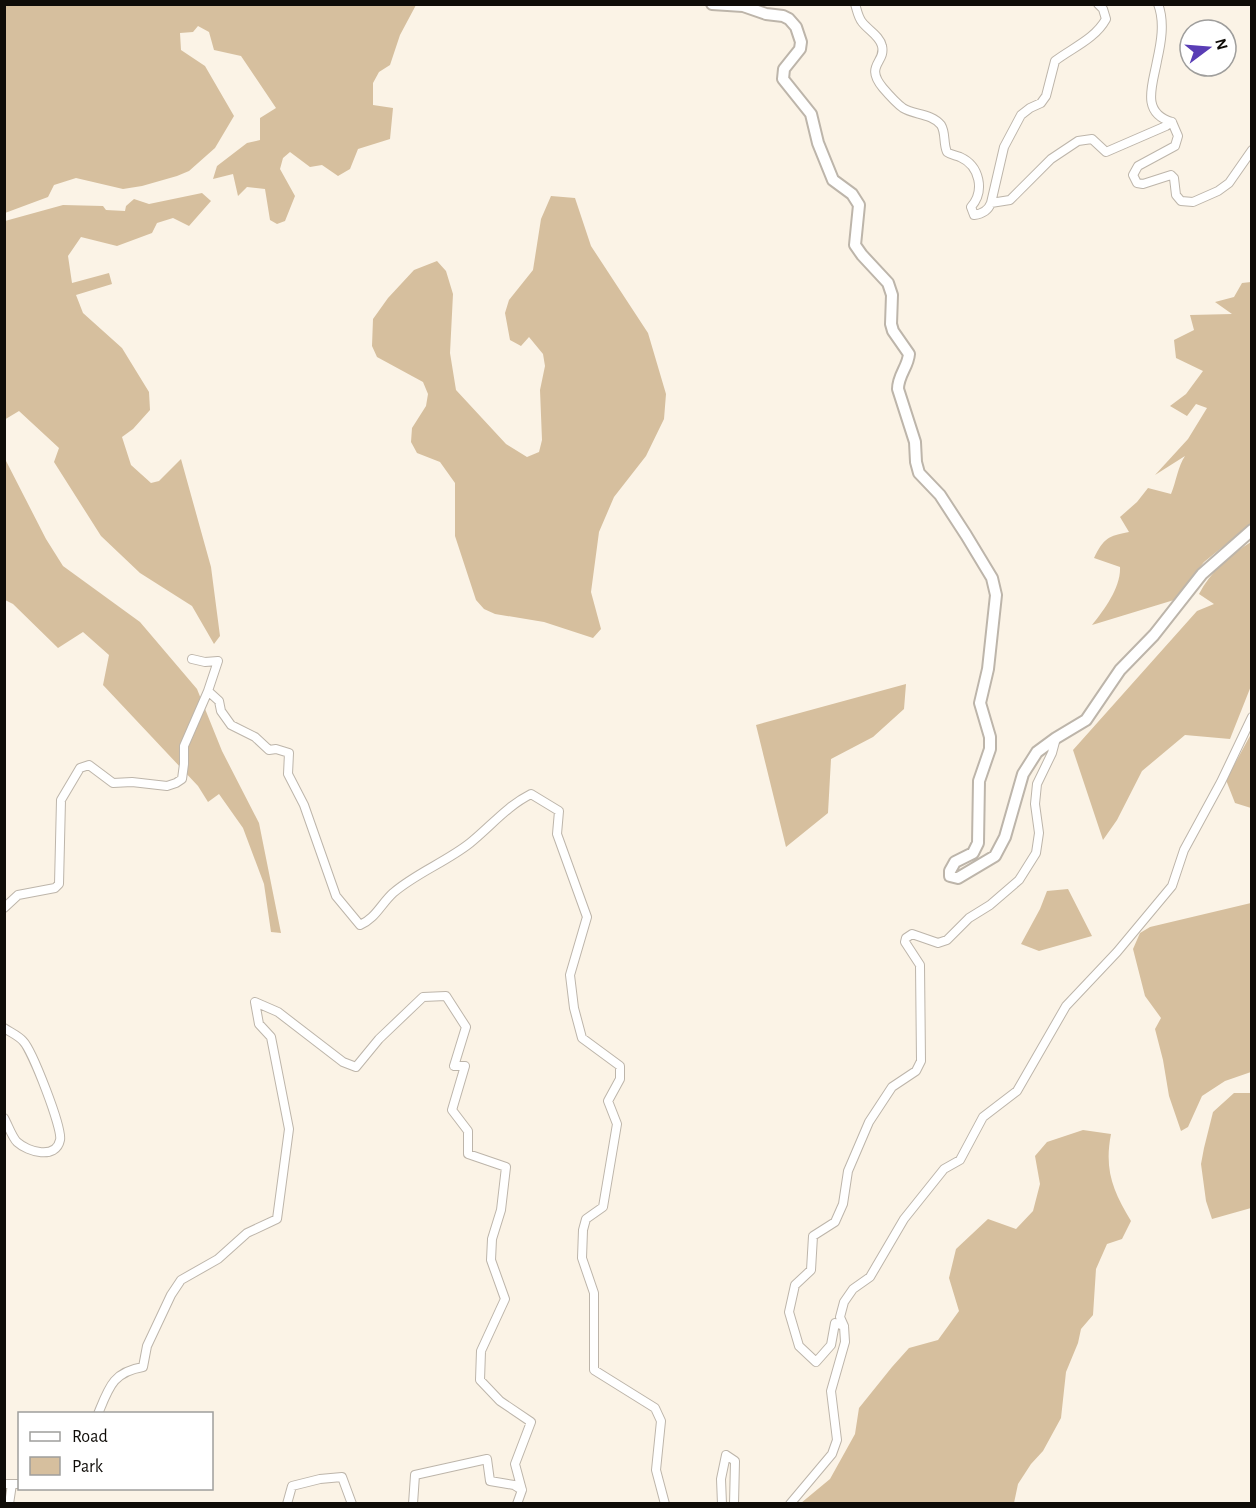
<svg xmlns="http://www.w3.org/2000/svg" width="1256" height="1508" font-family="'Alegreya Sans',sans-serif">
	<style>
		.green { fill: #d6bf9e }
		.lines { fill: none; stroke-linecap: round; stroke-linejoin: round }
		.minor-casing { stroke: #bdb5aa; stroke-width: 10 }
		.major-casing { stroke: #bdb5aa; stroke-width: 14 }
		.minor { stroke: #fff; stroke-width: 8 }
		.major { stroke: #fff; stroke-width: 10 }
	</style>
	<rect width="100%" height="100%" fill="#fbf3e6"/>
	<!-- green -->
	<path class="green" d="M4,5L5,4L416,5L400,35L390,65L379,72L373,83V105L393,108L390,139L358,149L350,169L338,176L322,165L310,167L290,152L283,158L280,169L295,196L285,221L277,224L270,220L265,189L247,187L238,196L233,174L213,179L217,166L247,143L260,140V118L276,108L241,56L214,50L209,32L198,26L193,32L180,33L181,50L205,66L234,116L215,148L189,171L177,176L142,186L123,189L76,178L54,185L48,197L5,213Z
		M202,193L211,201L189,226L173,218L157,223L152,233L117,246L81,237L68,256L72,283L109,273L112,284L76,295L83,313L122,348L149,392L150,410L133,429L122,437L131,465L151,483L159,481L181,459L211,567L220,636L214,644L192,606L140,573L101,536L54,462L59,448L19,411L4,420L5,221L63,205L103,206L106,210L125,211L126,206L134,199L149,204Z
		M551,196L575,198L591,246L648,333L666,394L664,419L646,456L614,497L599,532L591,592L601,629L593,638L544,622L495,614L484,609L476,600L455,536V483L440,462L417,453L411,442L412,428L426,406L428,394L423,382L377,357L372,346L373,319L388,298L414,270L437,261L446,271L453,294L450,353L456,390L506,444L527,457L539,452L542,440L540,390L545,366L543,354L529,337L521,346L510,340L505,313L509,300L533,270L541,219Z
		M1251,282V524L1204,562L1174,600L1092,625C1105,609 1121,587 1120,567L1094,558C1104,538 1108,536 1129,532L1120,517L1137,502L1148,488L1171,494C1176,482 1178,466 1185,456L1155,475L1188,439L1207,408L1196,404L1187,416L1170,406L1186,394L1203,371L1176,358L1174,340L1194,330L1190,315L1232,314L1215,302L1234,297L1242,283Z
		M4,457L46,539L63,566L140,622L197,689L222,751L259,823L281,933L271,932L264,884L243,828L219,794L208,802L198,786L103,685L109,655L83,632L58,648L13,604L5,600Z
		M1251,542V686L1230,739L1185,735L1142,771L1117,820L1103,840L1073,750L1197,611L1214,604L1199,594C1210,572 1230,555 1251,542Z
		M906,684L904,709L873,737L831,759L828,813L786,847L756,725Z
		M1251,734L1252,808H1251L1235,803L1226,780Z
		M1068,889L1092,936L1039,951L1021,944L1040,909L1047,891Z
		M1251,903V1072L1225,1081L1202,1096L1188,1127L1181,1131L1169,1096L1163,1060L1155,1029L1161,1018L1145,996L1133,949L1140,933L1150,927Z
		M1234,1093H1251V1208L1212,1219L1206,1201L1201,1164L1204,1148L1213,1112Z
		M1083,1130L1111,1134C1104,1170 1113,1191 1131,1221L1122,1239L1107,1244L1096,1269L1093,1315L1081,1329L1078,1343L1066,1372L1061,1418L1043,1451L1031,1464L1018,1484L1014,1503H801L830,1479L855,1434L859,1408L892,1367L909,1348L938,1340L959,1311L949,1278L956,1249L988,1219L1016,1229L1033,1211L1040,1184L1035,1156L1047,1142Z"/>
	<g class="lines">
		<defs>
			<path id="minor" d="M855,4C857,10 858,17 862,22C868,30 880,36 882,46C886,63 864,65 883,88C889,95 896,103 903,108C914,115 931,113 941,125C946,133 943,143 947,152C951,155 955,155 960,157C980,166 985,191 971,207L974,215C982,214 988,211 991,203L1010,200L1051,159L1078,141L1092,139L1106,152L1166,126L1172,122L1178,136L1175,146L1138,166L1133,175L1137,183L1143,184L1171,175L1174,178L1176,195L1181,201L1193,202L1218,191L1229,183L1252,150
				M1158,4C1165,22 1161,43 1157,61C1153,84 1140,113 1172,122
				M991,203L1004,147L1021,115L1030,108L1041,103L1046,96L1055,61C1072,48 1095,39 1106,19L1103,9L1098,4
				M192,659L205,662L218,661L208,691L219,701L221,711L231,725L255,737L269,750L276,749L289,753L288,774L304,805L336,896L360,925C375,919 381,904 393,893C416,873 446,862 470,843C491,826 507,806 531,794L559,811L557,834L587,917L570,975L574,1008L582,1038L620,1066V1079L608,1101L617,1124L603,1207L586,1219L583,1230L582,1258L594,1293V1370L655,1408L661,1421L656,1470L665,1504
				M4,908L18,895L55,888L59,884L61,800L80,768L89,765L113,783L132,782L167,786L176,783L182,779L184,764V746L208,691
				M4,1028C10,1032 19,1036 23,1041C32,1050 63,1129 60,1140C56,1160 28,1152 17,1142C12,1137 8,1125 4,1118
				M844,1326L840,1317L844,1302L853,1289L870,1277L904,1219L944,1169L960,1160L983,1117L1017,1091L1066,1006L1117,952L1172,886L1184,850L1221,782L1252,717
				M98,1414C109,1387 113,1372 143,1367L147,1346L171,1295L181,1280L218,1259L247,1233L277,1219L289,1129L271,1037L259,1024L255,1002L278,1012L343,1062L356,1067L379,1039L423,997L446,996L466,1027L454,1066H465L452,1110L468,1131V1154L506,1167L501,1210L492,1239L491,1260L505,1299L481,1351L480,1380L500,1401L531,1422L515,1464L522,1490L517,1504
				M4,1484H20
				M9,1504L12,1484
				M287,1504L292,1486L320,1479L342,1477L352,1504
				M413,1504L415,1475L487,1459L490,1481L514,1485L522,1490
				M722,1504L721,1479L726,1455L735,1461L734,1504
				M790,1504L832,1454L837,1440L831,1391L845,1342L844,1326L835,1323L831,1345L816,1362L799,1346L789,1312L795,1285L811,1270L813,1236L835,1222L843,1204L848,1171L869,1122L892,1087L916,1071L921,1061L920,965L905,942L906,938L912,934L938,943L947,940L969,918L990,905L1019,880L1036,853L1039,833L1035,804L1037,784L1052,753L1056,738"/>
			<path id="major" d="M712,4L743,6L766,14L783,16L789,19L796,27L801,42L800,49L784,69L783,79L811,114L818,143L833,180L852,194L859,205L855,245L862,255L888,283L892,295L891,324L893,331L909,354C908,367 898,375 898,389L915,442L916,462L919,473L940,495L966,535L992,578L996,595L988,669L980,703L990,737V749L979,781L978,843L973,853L955,862L950,871V876L958,878L995,856L1005,837L1023,774L1037,752L1056,738L1086,720L1120,670L1154,635L1202,574L1252,530"/>
		</defs>
		<!-- minor casing -->
		<use href="#minor" class="minor-casing"/>
		<!-- major casing -->
		<use href="#major" class="major-casing"/>
		<!-- minor -->
		<use href="#minor" class="minor"/>
		<!-- major -->
		<use href="#major" class="major"/>
	</g>
	<!-- border -->
	<rect width="1256" height="1508" fill="none" stroke="#0f0c08" stroke-width="12"/>
	<!-- legend -->
	<rect x="18" y="1412" width="195" height="78" fill="#ffffff" stroke="#9f9e9c" stroke-width="1.5"/>
	<rect x="30" y="1432" width="30" height="9" fill="#ffffff" stroke="#9f9e9c" stroke-width="1.5"/>
	<text x="72" y="1442" font-size="18" fill="#0f0c08">Road</text>
	<rect x="30" y="1457" width="30" height="18" fill="#d6bf9e" stroke="#9f9e9c" stroke-width="1.5"/>
	<text x="72" y="1472" font-size="18" fill="#0f0c08">Park</text>
	<!-- north arrow -->
	<g transform="translate(1208 48) rotate(74)"><circle r="28" fill="#ffffff" stroke="#9f9e9c" stroke-width="1.5"/>
	<path d="M0-4.5L10 22L0 15L-10 22Z" fill="#593db5"/>
	<text y="-9" font-size="16" font-weight="bold" text-anchor="middle" fill="#0f0c08">N</text>
	</g>
</svg>
